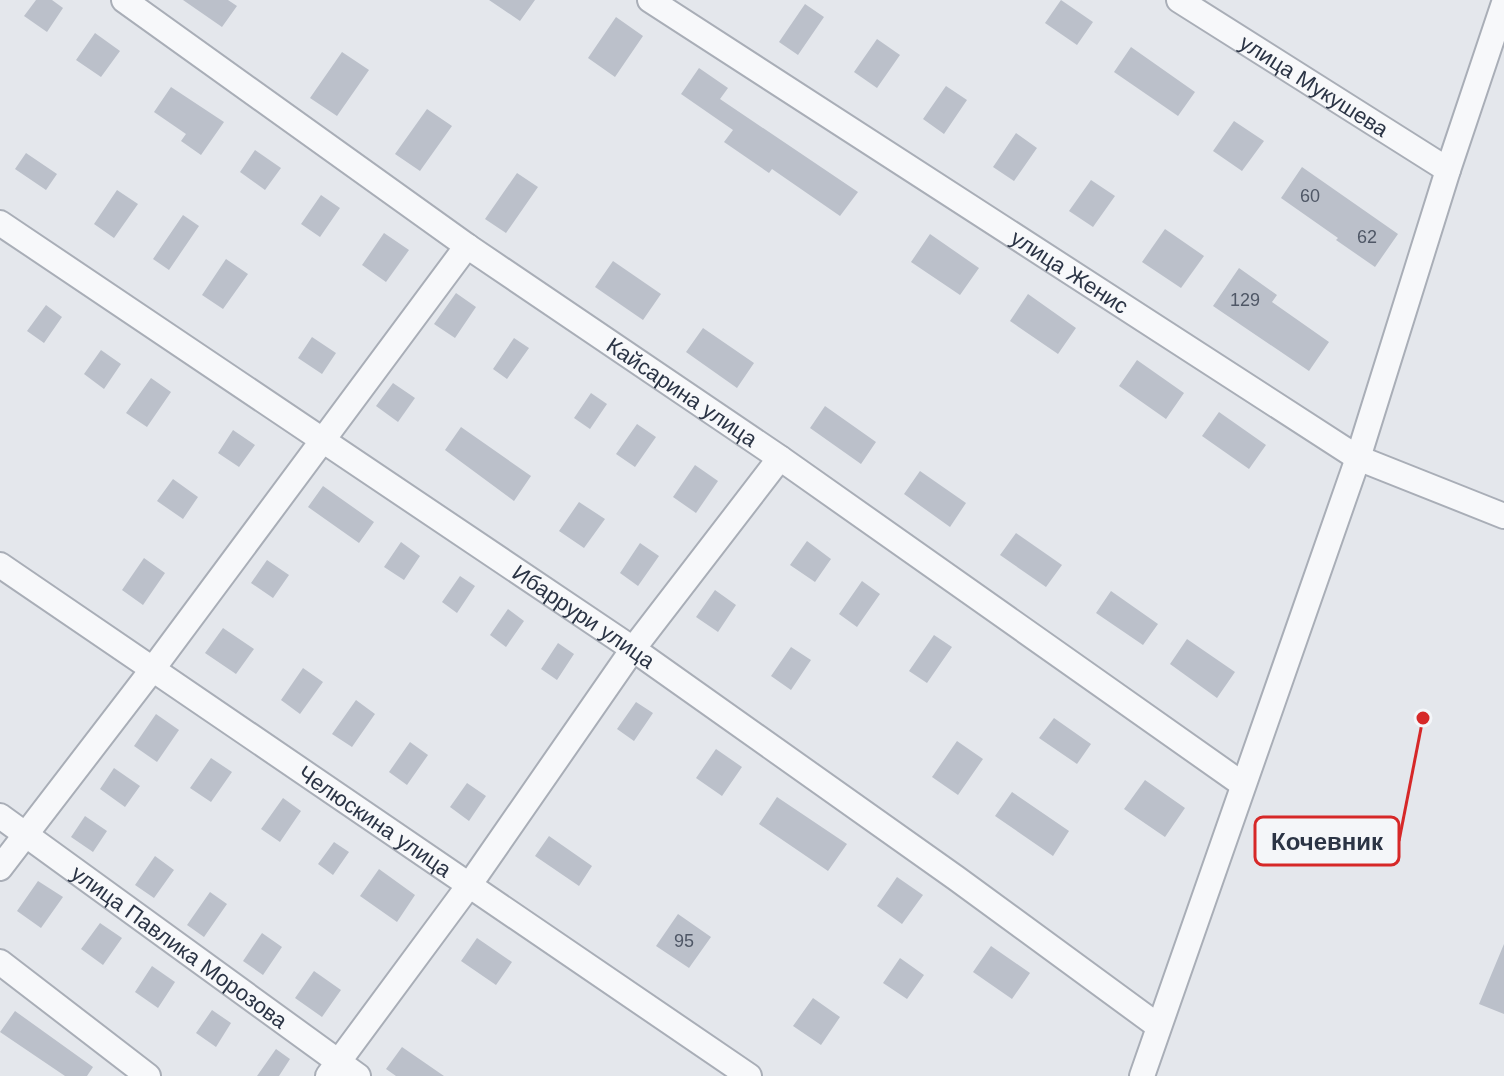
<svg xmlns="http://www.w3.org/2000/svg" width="1504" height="1076" font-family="Helvetica,sans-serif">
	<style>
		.building { fill: #bbc0ca }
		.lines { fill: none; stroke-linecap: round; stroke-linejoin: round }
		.minor-casing { stroke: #a9aeb7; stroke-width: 28 }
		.minor { stroke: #f7f8fa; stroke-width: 24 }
		.labels { text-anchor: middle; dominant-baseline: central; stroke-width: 8; stroke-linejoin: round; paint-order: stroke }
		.number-label { font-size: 18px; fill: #4f5766 }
		.street-label { font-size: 22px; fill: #2b3445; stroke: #f4f6f9 }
		.leader { fill: none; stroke: #d62828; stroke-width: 3 }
		.callout-dot { fill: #d62828; stroke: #f4f6f9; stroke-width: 3 }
		.callout { fill: #f4f6f9; stroke: #d62828; stroke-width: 3 }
		.callout-label { font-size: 24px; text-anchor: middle; font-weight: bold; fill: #2b3445 }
	</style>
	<rect width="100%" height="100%" fill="#e4e7ec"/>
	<!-- building -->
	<path class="building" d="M36,0H52L63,8L47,32L24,16Z
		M183,0H228L237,6L222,27Z
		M489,0H535L520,21Z
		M1061,0L1093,22L1077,45L1045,23Z
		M805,4L824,17L798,55L779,42Z
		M616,17L643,36L615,77L588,58Z
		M95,33L120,51L101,77L76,60Z
		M877,39L900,55L877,88L854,72Z
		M1131,47L1195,92L1178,116L1114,72Z
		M342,52L369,70L337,116L310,98Z
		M699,68L728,88L720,99L858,192L840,216L772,169L769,173L724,142L733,130L681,94Z
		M946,86L967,100L944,134L923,119Z
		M171,87L224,122L201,155L181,141L186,134L154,112Z
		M427,109L452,126L420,171L395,154Z
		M1234,121L1264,141L1242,171L1213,151Z
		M1016,133L1037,148L1014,181L993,167Z
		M255,150L281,168L265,190L240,172Z
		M26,153L57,174L46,190L15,169Z
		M1302,167L1398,234L1375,267L1336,240L1338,238L1281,198Z
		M517,173L538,187L506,233L485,219Z
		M1091,180L1115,196L1093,227L1069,211Z
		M117,190L138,204L114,238L94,224Z
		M321,195L340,208L320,237L301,224Z
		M183,215L199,226L169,270L153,259Z
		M1165,229L1204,256L1181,288L1142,262Z
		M384,233L409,250L386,282L362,265Z
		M930,234L979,268L960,295L911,262Z
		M226,259L248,274L223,309L202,295Z
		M613,261L661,294L643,320L595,287Z
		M1239,268L1277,295L1272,302L1329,342L1309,371L1213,306Z
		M456,293L476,307L455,338L434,324Z
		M1028,294L1076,328L1058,354L1010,321Z
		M46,305L62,317L44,343L27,331Z
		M703,328L754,363L737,388L686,352Z
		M312,337L336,353L322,374L298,358Z
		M514,338L529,348L507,379L493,369Z
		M101,350L121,364L104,389L84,374Z
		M1137,360L1184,393L1166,419L1119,386Z
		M151,378L171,392L147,427L126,413Z
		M393,383L415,398L398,422L376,406Z
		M591,393L607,404L590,429L574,418Z
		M825,406L876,442L861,464L810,428Z
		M1219,412L1266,445L1249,469L1202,436Z
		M637,424L656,437L635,467L616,454Z
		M461,427L531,476L514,501L445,450Z
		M233,430L255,445L239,467L218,453Z
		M695,465L718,481L696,513L673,497Z
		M920,471L966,503L950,527L904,494Z
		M173,479L198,497L183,519L157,501Z
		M323,486L374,522L359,543L308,507Z
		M579,502L605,519L584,548L559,531Z
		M1016,533L1062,565L1046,587L1000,555Z
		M807,541L831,559L815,582L790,565Z
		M401,542L420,556L404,580L384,567Z
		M640,543L659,556L638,586L620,573Z
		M144,558L165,573L143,605L122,590Z
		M267,560L289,575L273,598L251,583Z
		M460,576L475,586L457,613L442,602Z
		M862,581L880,594L857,627L839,614Z
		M715,590L736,605L718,632L696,617Z
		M1111,591L1158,624L1143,645L1096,613Z
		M508,609L524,621L506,647L490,635Z
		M223,628L254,649L236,674L205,653Z
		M934,635L952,647L927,683L909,671Z
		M1187,639L1235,672L1217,698L1170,664Z
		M558,643L574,654L557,680L541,669Z
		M791,647L811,660L791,690L771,676Z
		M303,668L323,682L300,714L281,700Z
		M356,700L375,714L352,747L332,734Z
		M636,702L653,713L634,741L617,729Z
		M156,714L179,730L157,762L134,746Z
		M1054,718L1091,744L1077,764L1039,738Z
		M957,741L983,759L958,795L932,777Z
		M410,742L428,755L407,785L389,772Z
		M716,749L742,767L722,796L696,778Z
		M211,758L232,772L211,802L190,788Z
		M114,768L140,786L125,807L100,789Z
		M1145,780L1185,808L1165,837L1124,809Z
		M467,783L486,796L469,821L450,807Z
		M1012,792L1069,831L1053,856L995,816Z
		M777,797L847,844L828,871L759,824Z
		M283,798L301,811L280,842L261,829Z
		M85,816L107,831L93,852L71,837Z
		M549,836L592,866L579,886L535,856Z
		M334,842L349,852L333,875L318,864Z
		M155,856L174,870L154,898L135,885Z
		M379,869L415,895L397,922L360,896Z
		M897,877L923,895L902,924L877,906Z
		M38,881L63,897L41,928L17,911Z
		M210,892L227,904L204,937L187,925Z
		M678,914L711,937L689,968L656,946Z
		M100,923L122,938L103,965L81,949Z
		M262,933L282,947L263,975L243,961Z
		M477,938L512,962L496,985L461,961Z
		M1504,944V1014L1479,1004Z
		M991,946L1030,973L1012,999L973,972Z
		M900,958L924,975L907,999L883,983Z
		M152,966L175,982L158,1008L135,992Z
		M314,971L341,990L322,1017L295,998Z
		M813,998L840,1017L821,1045L793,1026Z
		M212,1010L231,1023L216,1047L196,1033Z
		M15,1011L93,1067L87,1076H65L0,1032Z
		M402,1047L444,1076H396L386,1069Z
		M276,1049L290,1059L279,1076H257Z"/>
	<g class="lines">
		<defs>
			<g id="minor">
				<path id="s1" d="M124,0L467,246L780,458L1242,784"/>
				<path id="s2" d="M650,0L1358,458L1504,516"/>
				<path id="s3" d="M1179,0L1448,170"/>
				<path id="s4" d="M0,223L633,649L956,878L1158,1026"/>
				<path id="s5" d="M0,565L749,1076"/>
				<path id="s6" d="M0,816L358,1076"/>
				<path d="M0,868L152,670L467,246"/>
				<path d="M0,962L148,1076"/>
				<path d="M328,1076L470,884L633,649L780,458"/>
				<path d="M1142,1076L1358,458L1448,170L1504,3"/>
			</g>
		</defs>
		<!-- minor casing -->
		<use href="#minor" class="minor-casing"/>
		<!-- minor -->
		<use href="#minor" class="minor"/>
	</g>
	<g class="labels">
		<!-- number labels -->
		<g class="number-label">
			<text x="1310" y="196">60</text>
			<text x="1367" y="237">62</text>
			<text x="1245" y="300">129</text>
			<text x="684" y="941">95</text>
		</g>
		<!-- street labels -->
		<g class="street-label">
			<text stroke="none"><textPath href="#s3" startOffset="160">улица Мукушева</textPath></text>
			<text stroke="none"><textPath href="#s2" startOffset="500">улица Женис</textPath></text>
			<text stroke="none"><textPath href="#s1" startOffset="682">Кайсарина улица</textPath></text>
			<text stroke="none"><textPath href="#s4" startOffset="704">Ибаррури улица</textPath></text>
			<text stroke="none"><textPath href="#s5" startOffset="454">Челюскина улица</textPath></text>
			<text stroke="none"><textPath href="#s6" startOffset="222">улица Павлика Морозова</textPath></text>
		</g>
	</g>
	<!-- callouts -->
	<path class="leader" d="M1423 718L1399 841"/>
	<circle class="callout-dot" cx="1423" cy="718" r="8"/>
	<rect class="callout" x="1255" y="817" width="144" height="48" rx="8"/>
	<g class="callout-label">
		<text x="1327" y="850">Кочевник</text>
	</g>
</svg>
